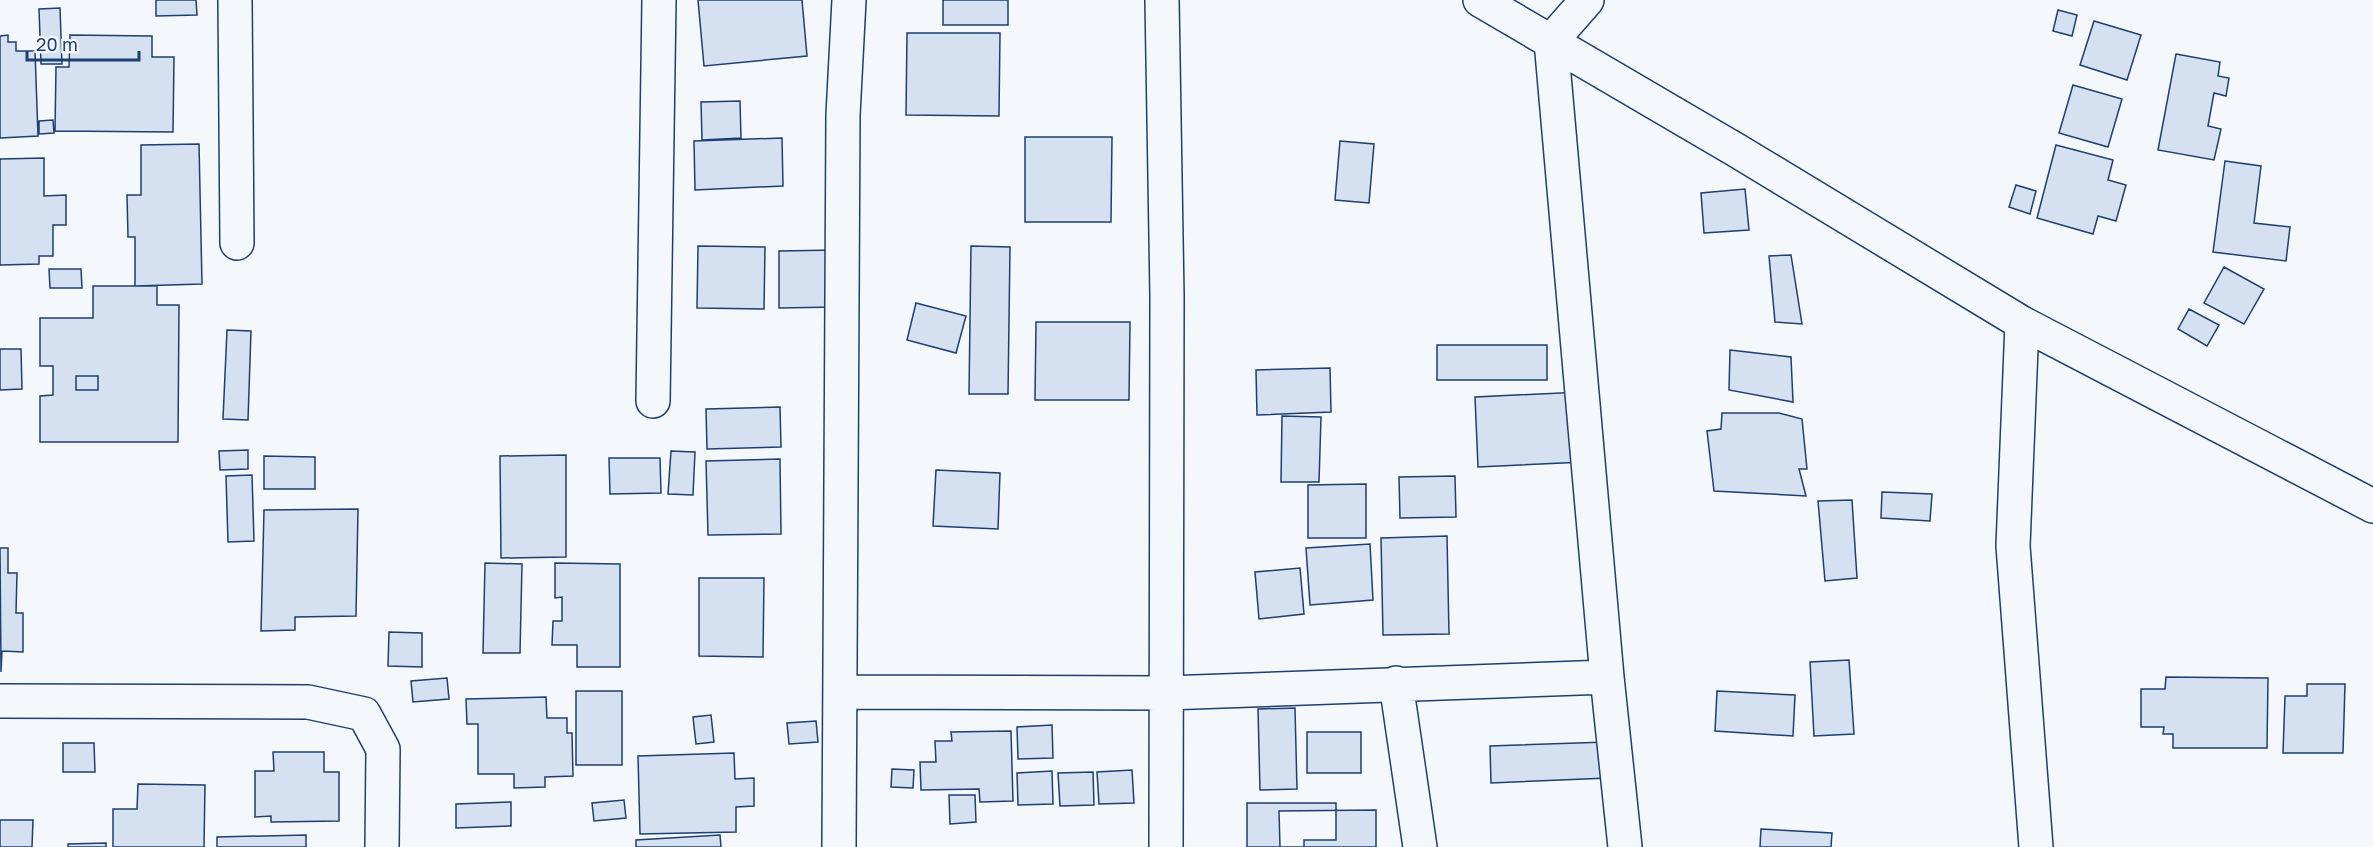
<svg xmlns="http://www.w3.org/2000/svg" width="2373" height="847" font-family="'Golos Text',sans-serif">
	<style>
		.building { fill: #d5e0f0; stroke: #1d3f73; stroke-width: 1.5; fill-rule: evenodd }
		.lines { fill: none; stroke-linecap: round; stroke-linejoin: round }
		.minor-casing { stroke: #1d3f73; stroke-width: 36 }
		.minor { stroke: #f4f7fb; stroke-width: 33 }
	</style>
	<rect width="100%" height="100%" fill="#f4f7fb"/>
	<!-- building -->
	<path class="building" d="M156,0H196L197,15L156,16Z
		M698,0H802L807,56L704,66Z
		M943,0H1008V25H943Z
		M60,8L62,64H41L39,9Z
		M2058,10L2077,15L2072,36L2053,31Z
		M2094,21L2141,35L2127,80L2080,65Z
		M907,33H1000L999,116L906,115Z
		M8,35V42H16V51H35L38,136L0,138V36Z
		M70,35L152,36V57H174L173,132L55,131L56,67H69Z
		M2176,54L2220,62L2218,76L2229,78L2226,96L2214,93L2208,126L2221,129L2214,160L2158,150Z
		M2073,85L2122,99L2108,147L2059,133Z
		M740,101L741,138L702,140L701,102Z
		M53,120L54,133L39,134V121Z
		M1025,137H1112L1111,222H1025Z
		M782,138L783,186L695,190L694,141Z
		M1340,141L1374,144L1369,203L1335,200Z
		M199,144L202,284L135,286V237H128L127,195H141V145Z
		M2056,145L2113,160L2108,180L2126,185L2116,221L2098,216L2093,234L2037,218Z
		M44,158V196L66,195V225H53V256H39V264L0,265V159Z
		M2225,161L2261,166L2254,223L2290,227L2286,261L2213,252Z
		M2016,185L2036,191L2030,214L2009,207Z
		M1745,189L1749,230L1704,233L1701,193Z
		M698,246L765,247L764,309L697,308Z
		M971,246L1010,247L1008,394H969Z
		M836,250V307L779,308V251Z
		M1791,255L1802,324L1775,322L1769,256Z
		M2224,267L2264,289L2244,324L2204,303Z
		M49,269H81L82,288H50Z
		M93,286H157V305H179L178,442H40V396L53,395V366H40V318H93ZM76,376H98V390H76Z
		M916,303L966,316L956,353L907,340Z
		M2189,309L2219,325L2207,346L2178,329Z
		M1036,322H1130L1129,400H1035Z
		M227,330L251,331L248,420L223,419Z
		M1437,345H1547V380H1437Z
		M0,349H21L22,389L0,390Z
		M1730,350L1791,357L1793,402L1729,390Z
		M1330,368L1331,412L1257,415L1256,370Z
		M76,376H98V390H76Z
		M1581,392L1584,462L1478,467L1475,397Z
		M780,407L781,447L707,449L706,409Z
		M1722,413H1779L1802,419L1807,469H1799L1806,496L1714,491L1707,431L1721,429Z
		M1282,416L1321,417L1319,482H1281Z
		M248,450V469L220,470L219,451Z
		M671,451L695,452L693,495L668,494Z
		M566,455V557L501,558L500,456Z
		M264,456L315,457V489H264Z
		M609,458H660L661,493L610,494Z
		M780,459L781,534L708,535L706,461Z
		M936,470L1000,473L998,529L933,526Z
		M252,475L254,541L228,542L226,476Z
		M1455,476L1456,517L1400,518L1399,477Z
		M1366,484V538H1308V485Z
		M1882,492L1932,494L1930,521L1881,518Z
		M1852,500L1857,578L1825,581L1818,501Z
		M358,509L356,616L295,617V630L261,631L264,510Z
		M1447,536L1449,634L1383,635L1381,538Z
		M1370,544L1373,600L1310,605L1306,548Z
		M0,548H8V573H17L16,613H23V652L2,651L1,672Z
		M485,563L522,564L520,653H483Z
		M555,563L620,564V667H577V645H552L553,621H562V597L555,598Z
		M1300,568L1304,614L1259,619L1255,572Z
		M699,578H764L763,657L699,656Z
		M389,632L422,633V667L388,666Z
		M1849,660L1854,734L1814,736L1810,662Z
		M2166,677L2268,678L2267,748H2173V734H2163L2164,727H2141V689H2165Z
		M447,678L449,699L413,702L411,681Z
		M2307,684H2345L2343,753H2283L2285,696H2307Z
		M576,691H622V765H576Z
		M1717,691L1795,695L1793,736L1715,731Z
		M546,697L547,718H567V733H572L573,776L545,777V787L514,788V774H478V724H467L466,699Z
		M1295,708L1297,789L1260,790L1258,709Z
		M711,715L714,742L696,744L693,717Z
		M816,721L818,742L789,744L787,723Z
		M1052,725L1053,758L1018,759L1017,727Z
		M1011,731L1013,801L980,802L979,789L921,790L920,762H936L935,741H952L951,732Z
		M1307,732H1361V773H1307Z
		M1607,742L1608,778L1491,783L1490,746Z
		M63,743H94L95,772H63Z
		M273,752H324V772H339V821L271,822V816L255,817V771H274Z
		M734,753L735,779L754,778V806L736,807V832L640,834L638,756Z
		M892,769L914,770L913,788L891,787Z
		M1132,770L1134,803L1099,804L1097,772Z
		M1052,771L1053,804L1018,805L1017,773Z
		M1093,772L1094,805L1060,806L1058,773Z
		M138,784L205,785L204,847H113V809H137Z
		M949,795H975L976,822L950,824Z
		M624,800L626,818L594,821L592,803Z
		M511,802V826L456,828V804Z
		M1247,803H1336V840H1304V847H1247Z
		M1376,810V847H1280L1279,811Z
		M0,820H33L32,847H0Z
		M1761,829L1832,833L1831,847H1760Z
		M306,835V847H217V837Z
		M720,835L721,847H636V840Z
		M106,843V847H68V844Z"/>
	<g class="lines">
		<defs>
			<path id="minor" d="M235,0L237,243
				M1162,0L1167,296L1166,847
				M1480,0L1736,150L2022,323L2373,506
				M1587,0L1551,41L1607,677L1625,847
				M2022,323L2013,546L2036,847
				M653,401L659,0
				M1396,683L1420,847
				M840,692L1166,693L1607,677
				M0,701L308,702L364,714L383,749L382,847
				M839,847L843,115L849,0"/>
		</defs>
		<!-- minor casing -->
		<use href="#minor" class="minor-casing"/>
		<!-- minor -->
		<use href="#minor" class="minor"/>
	</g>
	<!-- scale -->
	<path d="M27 51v9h112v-9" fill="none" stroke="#1d3f73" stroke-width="3"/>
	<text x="36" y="51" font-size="18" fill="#1d3f73" stroke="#f4f7fb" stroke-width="4.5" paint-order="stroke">20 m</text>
</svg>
